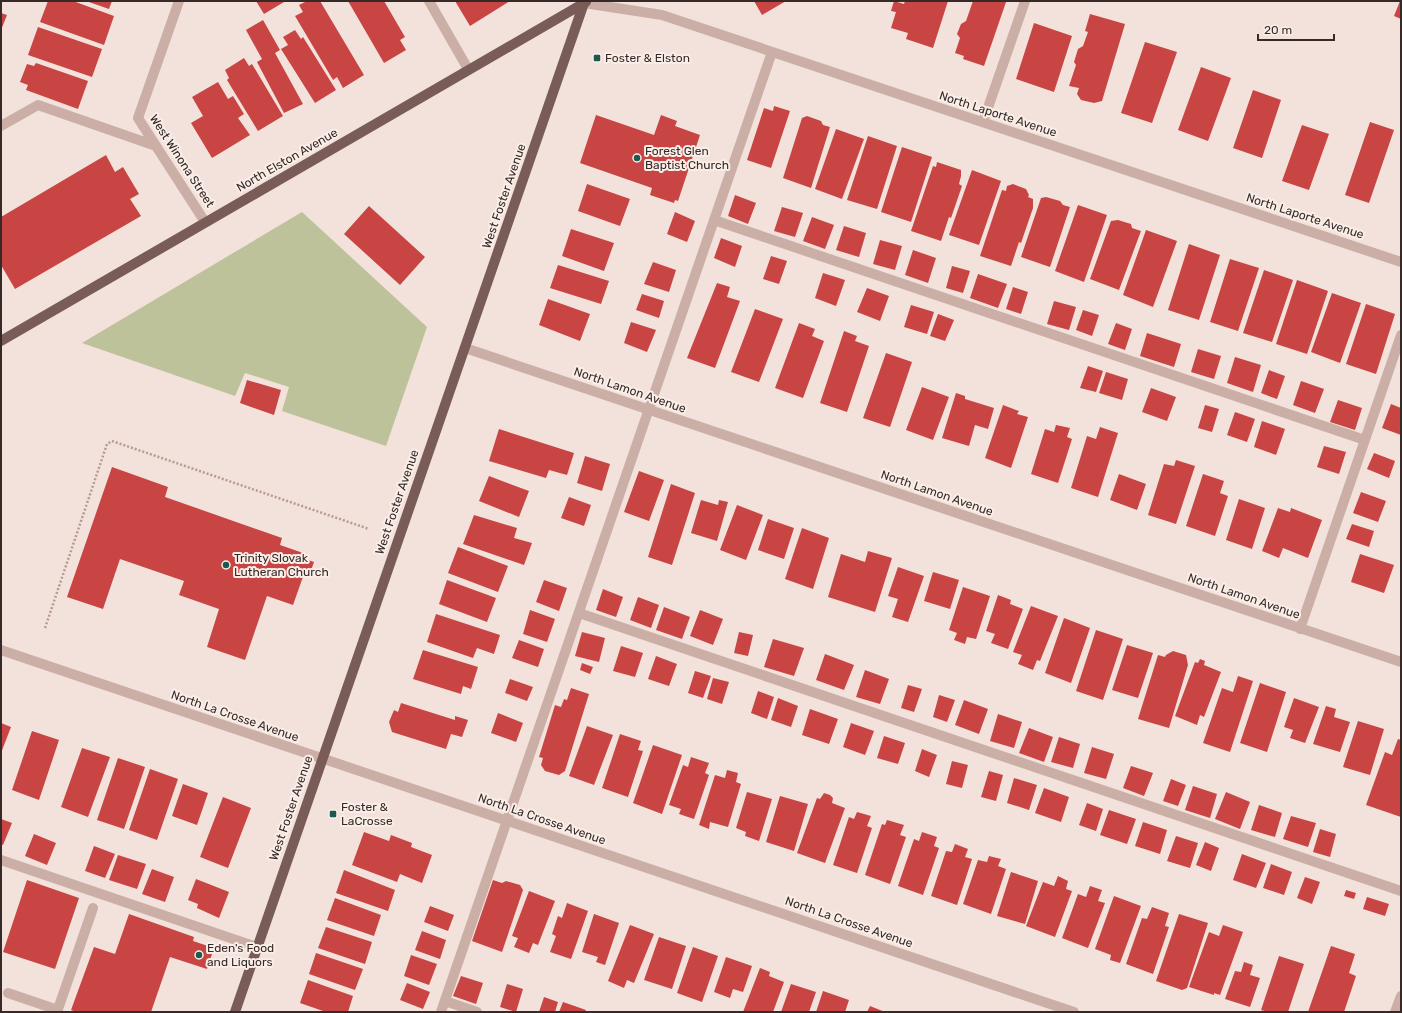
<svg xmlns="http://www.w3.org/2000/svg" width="1402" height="1013" font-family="Rubik,sans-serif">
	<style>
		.green { fill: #bec29b }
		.building { fill: #c84543 }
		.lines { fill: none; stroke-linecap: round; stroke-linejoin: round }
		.path { stroke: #b79991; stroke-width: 2.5; stroke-dasharray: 2 2; stroke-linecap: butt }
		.minor { stroke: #cbafa7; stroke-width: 10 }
		.major { stroke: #795c58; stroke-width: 10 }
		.poi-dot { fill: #1c5a50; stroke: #faeee8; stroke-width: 1.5 }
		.labels { text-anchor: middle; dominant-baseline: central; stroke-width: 4; stroke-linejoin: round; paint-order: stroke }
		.poi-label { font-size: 12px; fill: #372928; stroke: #faeee8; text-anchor: start }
		.street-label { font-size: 12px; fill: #372928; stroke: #faeee8 }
	</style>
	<rect width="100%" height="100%" fill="#f2e2db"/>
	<!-- green -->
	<path class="green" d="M302,212L427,327L386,446L282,411L289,387L245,373L235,396L82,343Z"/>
	<!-- building -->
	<path class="building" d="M48,1H73L114,16L104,45L40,22Z
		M86,1H112L109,9Z
		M256,1H283L284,2L264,14Z
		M307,1H320L364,75L343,88L337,77L333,80L295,16L303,12L299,5Z
		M348,1H384L405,37L400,40L406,50L384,63Z
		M455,1H510L470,26Z
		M754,1H786L762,15Z
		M894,1L904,4L905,1H948L933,48L906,39L908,33L891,28L896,12L891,11Z
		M973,1H1002L1006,2L984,66L963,59L964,56L955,53L960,38L957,34L961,24L966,21Z
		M1400,1H1401V19L1394,16Z
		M1,13L7,15L1,30Z
		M1090,14L1125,24L1102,101L1094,103L1081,100L1077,94L1079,88L1069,86L1076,65L1074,62L1078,49L1083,46L1088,32L1085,31Z
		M263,20L280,50L275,53L303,104L284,113L257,62L262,59L246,30Z
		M1034,23L1072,36L1054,92L1016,79Z
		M38,27L102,49L92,77L28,55Z
		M295,30L301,39L303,37L336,90L315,103L281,49L288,45L283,37Z
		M1145,42L1177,52L1152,123L1121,113Z
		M244,58L249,66L252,64L283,116L258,131L227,80L229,78L225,70Z
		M36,63L88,81L78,109L26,90L28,85L20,82L27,64L34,66Z
		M1201,67L1231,78L1208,141L1178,130Z
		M218,82L228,99L233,96L244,114L238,118L250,135L212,158L191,123L203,116L192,97Z
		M1253,90L1281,100L1262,158L1233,148Z
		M774,106L790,111L771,168L747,160L764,108L773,111Z
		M596,115L654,135L661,115L677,121L675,126L700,135L678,201L675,200L674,203L650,195L652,188L580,163Z
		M807,116L821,121L823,125L830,127L811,188L783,178L802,118Z
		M1370,122L1394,130L1369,203L1345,195Z
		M1302,125L1329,134L1309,190L1282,181Z
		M836,129L864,139L842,199L815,189Z
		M868,136L897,146L877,209L847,200Z
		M902,147L932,157L911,222L881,212Z
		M106,155L115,172L123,167L139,194L130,199L141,216L15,289L1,265V217Z
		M937,162L961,170V176L959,184L962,186L951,218L949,217L941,241L911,231L933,166L936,167Z
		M972,170L1001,181L979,245L949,235Z
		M587,184L630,199L620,226L578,211Z
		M1013,184L1026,189L1029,195L1028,197L1033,199V208L1021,243L1019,242L1011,266L980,256L1002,190L1006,191L1007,186Z
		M735,195L756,203L748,224L728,216Z
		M1046,197L1060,201L1063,205L1070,207L1050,267L1021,257L1041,198Z
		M1078,205L1107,215L1084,282L1055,271Z
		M369,206L425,257L400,285L344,234Z
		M782,207L803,213L795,237L774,231Z
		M675,212L695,221L687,242L667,234Z
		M812,217L834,225L825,249L803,241Z
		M1118,220L1131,224L1132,228L1141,231L1119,290L1090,279L1111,221Z
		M844,226L866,233L859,257L836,250Z
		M571,229L614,243L604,271L562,256Z
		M1146,230L1177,241L1153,307L1123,295Z
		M721,238L742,246L735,267L714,258Z
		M880,240L902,246L895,270L873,264Z
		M1189,244L1220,255L1199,320L1168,310Z
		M913,250L936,258L928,283L905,275Z
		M771,256L787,261L779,284L763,279Z
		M1230,259L1259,268L1238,331L1210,322Z
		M653,262L676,270L669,292L644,284Z
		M558,265L609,281L601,304L550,288Z
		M952,266L970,271L963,293L946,288Z
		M1264,270L1293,280L1272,342L1243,333Z
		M823,273L845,280L836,306L815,298Z
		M978,274L1007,284L998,308L970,298Z
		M1297,280L1328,291L1307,354L1276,344Z
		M717,283L730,287L727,297L740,301L715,368L687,358Z
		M1013,287L1028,292L1021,314L1006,309Z
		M867,288L889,296L880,321L857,312Z
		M1332,293L1361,303L1340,363L1311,352Z
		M642,294L664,301L659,318L636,310Z
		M548,299L590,314L580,341L539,325Z
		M1054,301L1076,307L1069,330L1047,324Z
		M1366,304L1395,314L1376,374L1346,364Z
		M911,305L934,312L927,334L904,327Z
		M755,309L783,319L759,382L731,372Z
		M1083,310L1099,315L1092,336L1076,330Z
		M938,314L954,320L945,341L930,336Z
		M631,322L656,330L647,352L624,343Z
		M799,323L815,329L812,336L824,341L803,398L775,388Z
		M1116,323L1132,329L1125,350L1108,344Z
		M844,331L857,336L855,341L869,346L847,412L820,403Z
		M1147,333L1181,344L1174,367L1140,356Z
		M1198,349L1221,356L1214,379L1191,372Z
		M886,353L912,362L890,427L863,418Z
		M1235,357L1261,365L1253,392L1227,383Z
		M1088,366L1103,371L1096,392L1080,388Z
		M1269,370L1285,376L1277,399L1261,393Z
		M1106,372L1128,379L1122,400L1099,393Z
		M247,380L281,390L274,415L240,403Z
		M1301,381L1324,389L1315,413L1293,405Z
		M922,387L949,397L933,440L906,430Z
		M1151,388L1176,397L1167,421L1142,412Z
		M956,393L965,396V399L994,408L988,429L975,425L969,446L942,438Z
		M1338,400L1362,408L1355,430L1330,422Z
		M1391,404L1401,408V435L1382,428Z
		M1003,405L1019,411L1017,414L1028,417L1011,468L985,458Z
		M1205,405L1219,409L1212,432L1198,428Z
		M1235,412L1255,419L1247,442L1227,435Z
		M1262,421L1285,429L1276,455L1254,447Z
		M1056,425L1070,428L1067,437L1072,439L1058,483L1031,474L1045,429L1054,432Z
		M1100,427L1118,433L1098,497L1071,488L1087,436L1096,439Z
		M499,429L574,453L567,475L549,470L546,478L489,461Z
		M1324,446L1346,452L1339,474L1317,467Z
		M1374,453L1395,461L1389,478L1367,469Z
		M585,456L610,464L602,491L577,483Z
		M1176,460L1195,466L1176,524L1148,515L1164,464L1174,466Z
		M112,467L168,487L165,497L282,538L280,545L306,554L305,559L314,562L309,576L304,574L293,605L267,596L245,660L207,647L219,609L179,595L184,581L120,559L103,609L67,597Z
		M639,471L664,480L649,521L624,512Z
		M1119,474L1146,484L1137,510L1110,500Z
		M1203,474L1224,481L1220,493L1228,496L1215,536L1186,526Z
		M489,476L529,491L519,517L479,501Z
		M671,484L695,493L672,565L648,557Z
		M1361,492L1386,501L1378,522L1353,513Z
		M569,497L591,505L584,526L561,518Z
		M1239,499L1265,508L1252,549L1226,540Z
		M701,500L718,505L719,500L728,502L717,541L691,533Z
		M737,505L763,515L746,560L720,550Z
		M1278,508L1290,512L1291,508L1322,520L1308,558L1283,548L1279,558L1262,551Z
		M474,515L517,528L514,538L532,543L524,565L463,544Z
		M768,519L794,528L784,559L758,550Z
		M1352,524L1374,531L1369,547L1346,539Z
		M802,528L829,538L813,589L785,579Z
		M458,547L508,566L498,592L448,573Z
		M868,551L892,558L875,612L828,597L841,554L865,562Z
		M1360,554L1394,565L1384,593L1351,582Z
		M898,567L924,576L908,622L892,617L898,599L888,596Z
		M933,572L959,580L950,609L924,601Z
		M447,580L496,598L487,622L439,604Z
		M544,580L567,588L559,611L536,602Z
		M963,587L990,596L976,639L967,637L965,644L954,640L957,633L949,630Z
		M603,589L623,597L616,617L596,610Z
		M998,595L1011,600L1010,604L1023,609L1008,649L991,643L995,634L986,631Z
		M638,597L659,605L651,628L630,620Z
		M1031,606L1058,616L1040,661L1037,660L1033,670L1018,664L1022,655L1013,652Z
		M664,607L690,617L682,639L656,630Z
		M530,610L555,619L547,642L523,634Z
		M700,610L723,619L713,645L690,636Z
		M436,614L500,635L494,654L477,648L473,658L427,642Z
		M1064,618L1090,628L1071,683L1045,673Z
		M1096,630L1123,639L1103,700L1076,691Z
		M582,632L605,638L599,662L575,656Z
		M739,632L753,635L748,656L734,653Z
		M773,639L804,648L794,676L764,667Z
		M519,640L544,649L538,667L512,658Z
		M1127,645L1153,653L1138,698L1112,690Z
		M621,646L643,653L635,677L613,671Z
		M423,650L478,667L471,689L463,686L461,694L413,679Z
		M1173,651L1186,655L1188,665L1169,728L1138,719L1158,655L1165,657L1166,655Z
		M825,654L854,665L844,690L816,680Z
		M656,656L677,664L669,686L648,679Z
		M1200,659L1205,661L1204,665L1221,672L1204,717L1200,715L1197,725L1175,716L1195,662L1198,663Z
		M582,663L593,667L590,674L580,670Z
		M865,670L889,679L880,704L856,697Z
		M695,671L711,676L703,698L688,693Z
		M1238,676L1253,681L1230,752L1203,743L1222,688L1233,692Z
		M713,678L729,682L722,704L707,699Z
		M510,679L533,687L527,701L505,693Z
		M1260,683L1286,692L1267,752L1240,743Z
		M908,685L922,689L914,712L901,708Z
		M571,688L589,694L565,771L559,775L545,771L541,765L543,758L539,757L555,705L561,707L564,699L567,700Z
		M758,691L774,697L767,719L751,713Z
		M939,695L955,700L947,722L933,717Z
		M778,698L798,706L791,727L771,720Z
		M1294,698L1319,707L1305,743L1290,738L1293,730L1284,727Z
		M964,700L988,709L979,734L955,725Z
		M401,703L455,720V716L468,720L462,737L451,734L446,749L392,732L389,722L394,710L398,712Z
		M1326,706L1336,709L1334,717L1350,722L1340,752L1313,744Z
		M810,709L838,719L829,744L802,735Z
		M498,713L523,723L516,742L491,733Z
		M998,714L1022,722L1014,748L990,741Z
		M1358,721L1384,729L1370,775L1343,767Z
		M1,723L11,727L1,753Z
		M851,723L874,731L865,755L843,747Z
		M587,726L613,735L594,785L569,776Z
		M1029,728L1053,737L1044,762L1019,753Z
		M32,731L59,740L39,800L12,790Z
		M620,734L641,741L638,750L643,751L628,797L602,788Z
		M884,736L905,743L898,764L877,758Z
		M1059,737L1080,744L1073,768L1051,762Z
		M1398,739L1401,740V817L1366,805L1385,752L1392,755Z
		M653,745L682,755L662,814L633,803Z
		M1092,747L1114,754L1106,779L1084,773Z
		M82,748L110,757L88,817L61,807Z
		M922,749L937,755L929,777L915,771Z
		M691,757L709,763L705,773L709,775L694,819L679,814L681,809L669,805L683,765L688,767Z
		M118,758L145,767L124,829L97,820Z
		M952,761L968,765L962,788L946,784Z
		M1131,766L1153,773L1144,796L1123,788Z
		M150,769L178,779L157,840L129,830Z
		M727,770L738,773L736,782L741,784L728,827L710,822L709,829L699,825L715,775L725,778Z
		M989,771L1003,775L996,801L981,797Z
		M1014,778L1037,785L1029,810L1007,803Z
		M1171,779L1186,785L1178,806L1163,801Z
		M183,784L208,793L197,825L172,816Z
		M1193,786L1217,794L1210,818L1185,810Z
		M1044,788L1069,797L1061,822L1035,813Z
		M747,792L772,799L759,841L745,836L746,832L736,828Z
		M1226,792L1250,802L1240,829L1215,819Z
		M824,793L830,795L833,798L832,803L845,808L825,863L797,853L817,798L820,799Z
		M780,796L808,804L794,851L766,842Z
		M223,797L251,808L228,868L200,857Z
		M1087,803L1103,809L1096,831L1079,825Z
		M1259,805L1282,813L1275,837L1251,830Z
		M1109,810L1136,819L1127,844L1100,835Z
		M857,812L871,816L867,826L872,828L857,873L833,865L849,817L854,819Z
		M1291,816L1316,823L1308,847L1283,839Z
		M1,819L12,823L3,845L1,844Z
		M887,820L904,825L900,835L906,837L890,884L865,875L882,824L885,825Z
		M1143,822L1167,830L1160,854L1135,846Z
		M1320,829L1336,834L1330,857L1313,852Z
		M364,832L389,841L391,835L412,843L411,847L432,855L422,883L400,874L397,882L352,865Z
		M922,832L937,837L934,846L939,848L923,895L898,886L914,839L919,841Z
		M34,834L56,843L47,865L25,856Z
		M1176,836L1198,843L1190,868L1167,861Z
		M1205,842L1219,848L1211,871L1196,865Z
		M955,844L968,849L965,857L972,859L957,905L931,896L946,851L952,852Z
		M94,846L115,854L105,878L85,871Z
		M1242,854L1266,863L1256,888L1233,880Z
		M118,855L146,864L137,889L109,880Z
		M989,856L1001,859L998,866L1006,869L991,914L963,904L978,860L987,862Z
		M1271,864L1292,872L1284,895L1263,888Z
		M152,869L174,877L165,902L142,894Z
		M344,870L395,890L388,911L336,893Z
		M1011,872L1038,881L1025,924L997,916Z
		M1058,876L1068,881L1066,889L1072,891L1055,937L1026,926L1043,882L1054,886Z
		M1305,877L1320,882L1312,904L1297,898Z
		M196,879L229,892L219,918L197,908L198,904L188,900Z
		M27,880L79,898L55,969L3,952Z
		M493,880L502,883L506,881L520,885L523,890L502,952L472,941Z
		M1090,886L1102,890L1098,901L1105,903L1088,948L1062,938L1078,894L1086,897Z
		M1346,890L1356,893L1354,899L1344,896Z
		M529,891L555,901L538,945L533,943L529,953L514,947L518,938L512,936Z
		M1114,896L1141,906L1120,963L1110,960L1111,955L1095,949Z
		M1367,897L1389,904L1385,916L1363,909Z
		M335,898L381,915L374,936L327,920Z
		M567,903L588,911L571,959L550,952L556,936L552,934L558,916L562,918Z
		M430,906L454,915L448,931L424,922Z
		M1152,907L1169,913L1165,926L1169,927L1153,974L1126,964L1142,918L1147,919Z
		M129,914L194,937L193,941L214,948L207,969L170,957L151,1012H76L71,1010L94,947L115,954Z
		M594,914L619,923L605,965L596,962L598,957L582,952Z
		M1179,914L1208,923L1187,988L1182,990L1156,981Z
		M630,925L654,934L634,983L627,980L624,988L608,981Z
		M1223,925L1243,932L1220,995L1214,993V995L1189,987L1209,932L1219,936Z
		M326,927L372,942L365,964L318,948Z
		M422,931L446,940L440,959L415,950Z
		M659,937L686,946L672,989L644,980Z
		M1331,946L1355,954L1349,973L1356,976L1344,1012H1308Z
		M693,947L718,956L702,1002L677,993Z
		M316,953L363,969L355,990L309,974Z
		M411,955L437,964L429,985L404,976Z
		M1279,956L1304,964L1288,1012H1268L1261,1010Z
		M726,957L752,966L743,992L733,989L730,998L714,992Z
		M1244,962L1253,965L1250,975L1260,978L1250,1007L1225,999L1235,971L1241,972Z
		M760,968L770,972L769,976L784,982L773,1012H743Z
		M461,976L483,983L476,1004L453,996Z
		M308,980L353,996L348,1012H326L300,1003Z
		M407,983L430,992L423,1009L400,1000Z
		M507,984L523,989L516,1012L500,1007Z
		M791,984L816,992L809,1012H781Z
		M823,991L849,1000L845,1012H816Z
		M544,997L558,1002L555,1012H539Z
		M563,1002L586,1010L585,1012H559Z
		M870,1006L885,1012H867Z"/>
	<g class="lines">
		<!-- path -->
		<path class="path" d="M45,628L107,444L112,441L369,529"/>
		<!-- minor -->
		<path class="minor" d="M179,1L138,118L205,222
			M429,1L468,69
			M585,1L584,3L662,15L1401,262
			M983,122L1025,1
			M1,126L38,105L156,146
			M714,220L1365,440
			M465,348L1401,662
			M579,613L1401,891
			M1300,629L1401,335
			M1,650L1074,1012
			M1,860L257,947
			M8,993L58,1010
			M445,1001L477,1012
			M57,1012L93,908
			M441,1012L772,52
			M1395,1012L1401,996"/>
		<!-- major -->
		<path class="major" d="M1,341L586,2
			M235,1012L584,3"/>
	</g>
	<!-- markers -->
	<g class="poi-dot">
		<rect x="593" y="54" width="8" height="8" rx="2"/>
		<circle cx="637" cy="158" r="4"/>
		<circle cx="226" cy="565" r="4"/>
		<rect x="329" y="810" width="8" height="8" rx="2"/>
		<circle cx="199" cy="955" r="4"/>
	</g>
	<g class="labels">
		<!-- poi labels -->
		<g class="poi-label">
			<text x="605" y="58">Foster &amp; Elston</text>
			<text x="645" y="151">Forest Glen<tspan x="645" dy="14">Baptist Church</tspan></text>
			<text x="234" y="558">Trinity Slovak<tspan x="234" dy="14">Lutheran Church</tspan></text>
			<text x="341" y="807">Foster &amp;<tspan x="341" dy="14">LaCrosse</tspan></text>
			<text x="207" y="948">Eden's Food<tspan x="207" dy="14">and Liquors</tspan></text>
		</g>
		<!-- street labels -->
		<g class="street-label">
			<text transform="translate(998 114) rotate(18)">North Laporte Avenue</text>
			<text transform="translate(287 160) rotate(-30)">North Elston Avenue</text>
			<text transform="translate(182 161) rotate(57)">West Winona Street</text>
			<text transform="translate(504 196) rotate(-71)">West Foster Avenue</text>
			<text transform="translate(1305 216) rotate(18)">North Laporte Avenue</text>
			<text transform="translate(630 390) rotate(19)">North Lamon Avenue</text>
			<text transform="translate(937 493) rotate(19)">North Lamon Avenue</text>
			<text transform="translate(397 502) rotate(-71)">West Foster Avenue</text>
			<text transform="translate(1244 596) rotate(19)">North Lamon Avenue</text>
			<text transform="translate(235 716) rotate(19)">North La Crosse Avenue</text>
			<text transform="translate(291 808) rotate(-71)">West Foster Avenue</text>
			<text transform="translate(542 819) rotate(19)">North La Crosse Avenue</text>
			<text transform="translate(849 922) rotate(19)">North La Crosse Avenue</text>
		</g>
	</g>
	<!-- border -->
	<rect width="1402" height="1013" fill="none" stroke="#372928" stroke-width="4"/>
	<!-- scale -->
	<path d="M1258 34v6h76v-6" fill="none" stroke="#372928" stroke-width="2"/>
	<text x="1264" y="34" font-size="12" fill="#372928" stroke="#faeee8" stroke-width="3" paint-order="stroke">20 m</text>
</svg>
